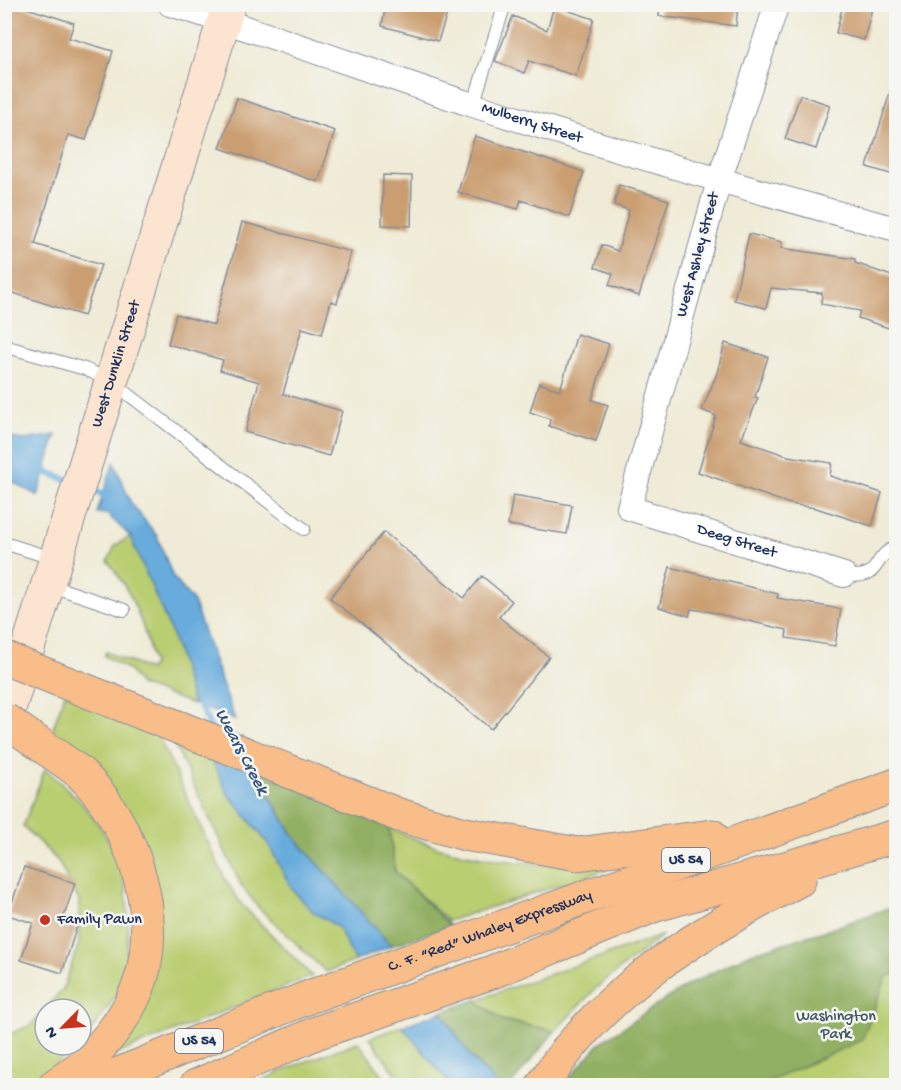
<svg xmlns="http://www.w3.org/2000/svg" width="901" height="1090" font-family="'Gochi Hand',sans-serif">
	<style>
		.green { fill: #b9cd71; stroke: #6a7e68; stroke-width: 1.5 }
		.forest { fill: #92b063; stroke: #567060; stroke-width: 1.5 }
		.water { fill: #67acdd; stroke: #416e9e; stroke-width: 1.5 }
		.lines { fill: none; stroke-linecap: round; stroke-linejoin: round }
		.stream { stroke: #67acdd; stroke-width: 7 }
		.building { fill: #ca9e71 }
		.service-casing { stroke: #858d9a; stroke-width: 14 }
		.minor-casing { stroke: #858d9a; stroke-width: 26 }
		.secondary-casing { stroke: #858d9a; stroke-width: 35 }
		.motorway-casing { stroke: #858d9a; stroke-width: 35 }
		.service { stroke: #fff; stroke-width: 12 }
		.minor { stroke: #fff; stroke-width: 24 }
		.secondary { stroke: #fce5d0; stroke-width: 33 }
		.motorway { stroke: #f8bd89; stroke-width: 33 }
		.motorway-bridge-casing { stroke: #858d9a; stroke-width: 35; stroke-linecap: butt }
		.motorway-bridge { stroke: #f8bd89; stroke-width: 33 }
		.poi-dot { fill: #c8321e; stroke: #f6f6f2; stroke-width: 2 }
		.labels { text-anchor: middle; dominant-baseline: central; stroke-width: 5; stroke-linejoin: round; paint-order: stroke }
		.shield { fill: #f6f6f2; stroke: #5d6b8a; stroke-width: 1.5 }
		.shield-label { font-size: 15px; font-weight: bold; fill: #1b2f5e }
		.street-label { font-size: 16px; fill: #1b2f5e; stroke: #f6f6f2 }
		.poi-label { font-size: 16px; fill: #1b2f5e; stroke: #f6f6f2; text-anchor: start }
		.park-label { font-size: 16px; fill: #425663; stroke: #f6f6f2 }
		.water-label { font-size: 18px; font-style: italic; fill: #325484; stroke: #f6f6f2 }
	</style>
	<rect width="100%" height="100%" fill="#f6f6f2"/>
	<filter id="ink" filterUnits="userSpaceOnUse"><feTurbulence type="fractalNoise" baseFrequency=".0167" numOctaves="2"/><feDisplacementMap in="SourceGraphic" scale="12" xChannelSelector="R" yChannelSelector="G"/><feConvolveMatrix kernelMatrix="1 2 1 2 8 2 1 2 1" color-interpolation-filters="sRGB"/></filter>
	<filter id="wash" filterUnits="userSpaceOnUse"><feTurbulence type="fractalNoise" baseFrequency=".008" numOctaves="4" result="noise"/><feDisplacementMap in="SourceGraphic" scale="24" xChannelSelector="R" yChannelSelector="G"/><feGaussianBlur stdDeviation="1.35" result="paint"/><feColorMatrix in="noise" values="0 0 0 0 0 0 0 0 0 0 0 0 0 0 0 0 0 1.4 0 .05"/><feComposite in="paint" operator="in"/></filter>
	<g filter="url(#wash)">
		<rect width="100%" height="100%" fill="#efebd6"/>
		<!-- green -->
		<path class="green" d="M130,536L172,634L193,704L140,685L129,670L104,656L106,652L149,670L153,664C144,624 133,594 108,561L115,546Z
			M65,693L155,729L226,881L242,905L312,976L112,1056L161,910L84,755L52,731Z
			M170,735L207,749L228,794L267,842L292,889L313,911L338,927L355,961L326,972L259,908L241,885Z
			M45,769C74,793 98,818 115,853C132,888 132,957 116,993C108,1010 95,1027 81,1041V1009H45L63,989L79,943V901L58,861L23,826Z
			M389,828C406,835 424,843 441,848C494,863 550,866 604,865L606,870L448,921L395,872Z
			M663,935L596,988L555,1031L502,1020L476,1000Z
			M896,941V1085L663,1086Z
			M45,1009V1045H77C57,1065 33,1086 5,1085V1036L31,1025Z
			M402,1026L451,1085H404L370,1038Z
			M358,1042L390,1085H252L289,1068Z"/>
		<!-- forest -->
		<path class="forest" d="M253,768L389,828L395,872L450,926L391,946L294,837Z
			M896,905V972L886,978L862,1040L761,1085H563L601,1042L686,986L751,953L828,930Z
			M476,1000L502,1020L555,1031L511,1085H497L471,1057L441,1012Z"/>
		<!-- water -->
		<path class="water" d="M56,435L38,496L5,478V437L24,440Z
			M114,462L131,503L157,536L173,577L193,601L235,720L193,704L172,634L130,536L107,514L97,513Z
			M207,749L253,768L294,837L391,946L355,961L338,927L313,912L292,889L267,842L228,794Z
			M441,1012L471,1057L497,1085H451L402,1026Z"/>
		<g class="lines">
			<!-- stream -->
			<path class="stream" d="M39,469L70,481
				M86,487L103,494L108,499
				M198,700L210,728"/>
		</g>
		<g id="blocks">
			<!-- building -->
			<path class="building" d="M4,4H14L74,23L69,38L113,51L86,140L68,135L35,244L101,265L84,316L4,290Z
				M386,4H437L449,8L438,41L382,26Z
				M660,4H738L736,26L659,16Z
				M843,4H873L864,40L836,33Z
				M554,6L594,19L576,76L529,61L524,73L495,61L513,16L547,30Z
				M892,86L897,87V176L867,167Z
				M800,95L830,105L816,149L785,139Z
				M237,98L335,131L318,182L220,148Z
				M475,136L584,172L569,217L521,200L518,209L458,192Z
				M383,175L412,176L411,226L382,225Z
				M619,185L669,200L639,296L609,285L613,274L595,267L602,245L618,251L629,210L614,205Z
				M242,222L351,252L337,303L331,301L322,334L302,328L283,394L342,411L329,456L245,432L259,382L220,370L223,360L168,344L176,314L214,325Z
				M749,234L782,242L781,248L855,259V263L897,278V306L889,328L858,318L860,311L821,304L822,293L771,288L766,308L734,300Z
				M577,334L609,344L592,400L608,405L596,441L549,426L550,419L530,412L539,383L560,390Z
				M725,343L768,357L755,397L758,398L741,440L788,456L832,463L830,476L882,493L872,526L816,508L790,504L698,472L716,416L702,410L717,373Z
				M513,495L572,505L567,534L508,525Z
				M384,532L464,598L482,576L512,601L499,617L549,657L491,729L330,598Z
				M670,567L778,594L777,598L841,609L835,646L786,638L787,630L706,611L691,609L689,616L659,607Z
				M24,867L75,883L62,922L77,926L62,973L21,960L33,923L8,915Z"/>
		</g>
	</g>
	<g filter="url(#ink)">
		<use href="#blocks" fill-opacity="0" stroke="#858d9a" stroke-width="1.5"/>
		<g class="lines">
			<defs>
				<path id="service" d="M473,105L505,4
					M4,346L85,369L111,381L304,529
					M4,543L55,559
					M844,575C885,580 869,558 896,547
					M49,585L124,610"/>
				<g id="minor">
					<path id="s1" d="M170,4C272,35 372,72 473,105C613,150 754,191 896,229"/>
					<path id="s2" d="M777,4L719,181L629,508L844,575"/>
				</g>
				<g id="secondary">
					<path id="s3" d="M4,725L229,4"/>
				</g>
				<g id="motorway">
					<path d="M399,815L465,834L578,854L712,836"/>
					<path d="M54,1086C94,1061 133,1015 144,968C158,899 128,818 78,771"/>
					<path id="s4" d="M89,1086L309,997L896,785"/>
					<path d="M196,1086L316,1033L492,972L653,906L896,836"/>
					<path d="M542,1086C600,991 702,931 799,880"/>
				</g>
			</defs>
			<!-- service casing -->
			<use href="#service" class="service-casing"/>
			<!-- minor casing -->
			<use href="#minor" class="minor-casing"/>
			<!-- secondary casing -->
			<use href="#secondary" class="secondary-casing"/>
			<!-- motorway casing -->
			<use href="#motorway" class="motorway-casing"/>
			<!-- service -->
			<use href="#service" class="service"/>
			<!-- minor -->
			<use href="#minor" class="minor"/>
			<!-- secondary -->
			<use href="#secondary" class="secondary"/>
			<!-- motorway -->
			<use href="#motorway" class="motorway"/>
			<defs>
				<path id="motorway-bridge" d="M4,658L399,815
					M4,719L78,771"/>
			</defs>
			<!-- motorway-bridge casing -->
			<use href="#motorway-bridge" class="motorway-bridge-casing"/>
			<!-- motorway-bridge -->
			<use href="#motorway-bridge" class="motorway-bridge"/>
		</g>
	</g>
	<!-- markers -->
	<circle class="poi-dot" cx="45" cy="920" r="6"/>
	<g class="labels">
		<!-- shield labels -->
		<g class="shield">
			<rect x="662" y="848" width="48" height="24" rx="4.5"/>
			<rect x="175" y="1029" width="48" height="24" rx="4.5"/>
		</g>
		<g class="shield-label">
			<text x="686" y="860">US 54</text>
			<text x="199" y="1041">US 54</text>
		</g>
		<!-- street labels -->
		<g class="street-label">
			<text stroke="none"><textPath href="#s1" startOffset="381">Mulberry Street</textPath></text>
			<text transform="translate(699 255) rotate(-75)">West Ashley Street</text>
			<text stroke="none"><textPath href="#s3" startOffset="378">West Dunklin Street</textPath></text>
			<text stroke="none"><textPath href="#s2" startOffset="638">Deeg Street</textPath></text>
			<text stroke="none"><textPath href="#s4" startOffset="430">C. F. “Red” Whaley Expressway</textPath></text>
		</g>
		<!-- poi labels -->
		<g class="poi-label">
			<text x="57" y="920">Family Pawn</text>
		</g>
		<!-- park labels -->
		<g class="park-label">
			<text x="836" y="1017">Washington<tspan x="836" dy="18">Park</tspan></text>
		</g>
		<!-- water labels -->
		<g class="water-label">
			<text transform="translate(241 752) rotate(62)">Wears Creek</text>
		</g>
	</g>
	<!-- margin -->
	<rect width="901" height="1090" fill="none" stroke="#f6f6f2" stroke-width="24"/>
	<!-- north arrow -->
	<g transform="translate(63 1027) rotate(245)"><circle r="28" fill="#f6f6f2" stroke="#9ea6b7" stroke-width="1.5"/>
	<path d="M0-4.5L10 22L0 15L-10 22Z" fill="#c8321e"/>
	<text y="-9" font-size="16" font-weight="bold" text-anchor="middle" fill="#1b2f5e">N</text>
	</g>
</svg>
